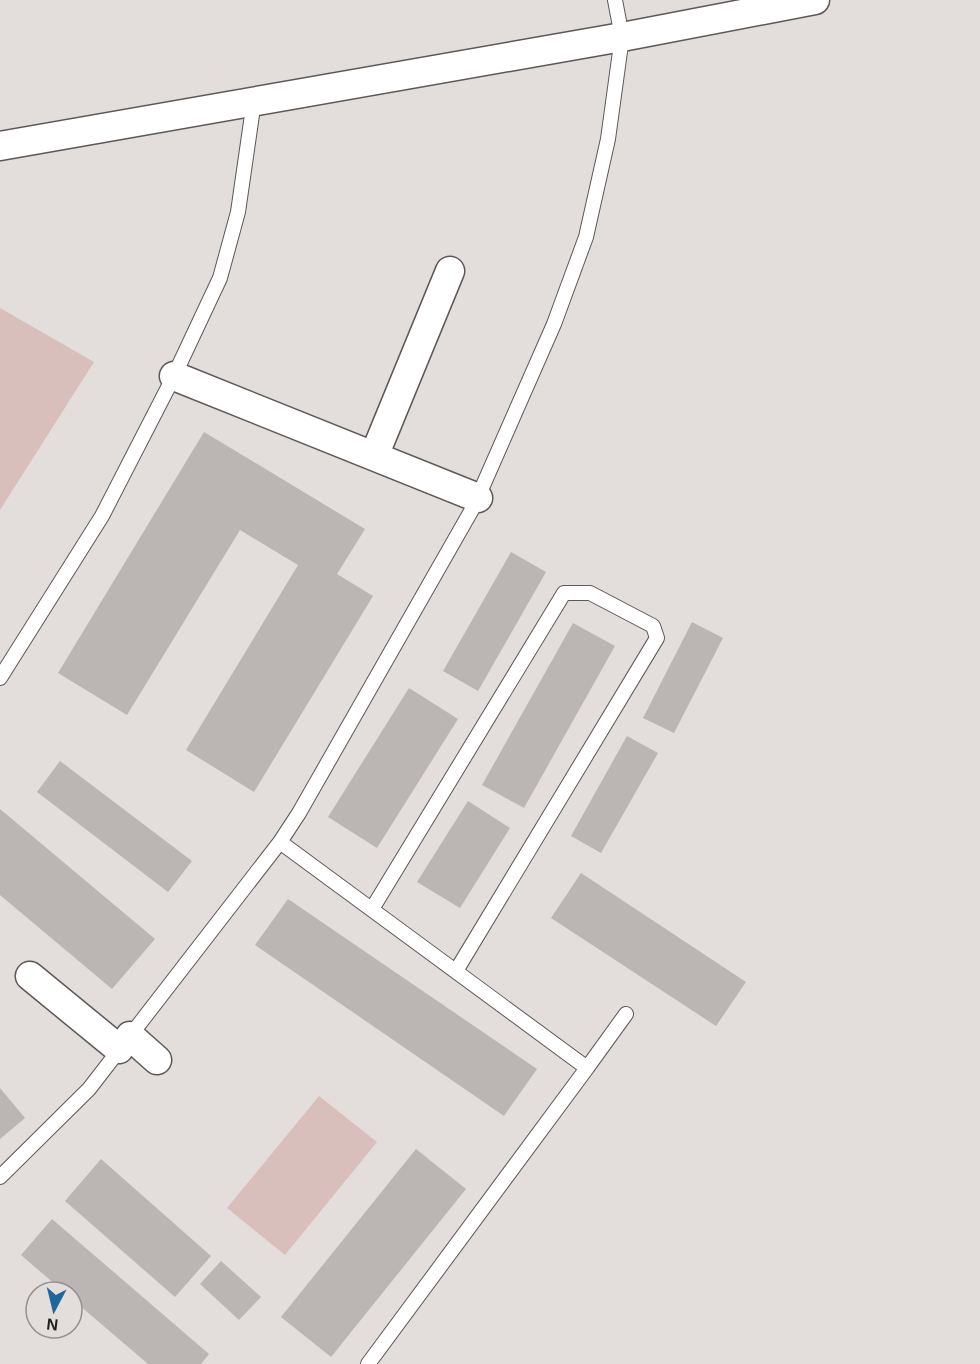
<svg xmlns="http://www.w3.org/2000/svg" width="980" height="1364" font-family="Helvetica,sans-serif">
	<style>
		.green { fill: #d9bfbb }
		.building { fill: #bbb5b4 }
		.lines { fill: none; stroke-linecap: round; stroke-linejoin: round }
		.service-casing { stroke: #5d5756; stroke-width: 16 }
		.minor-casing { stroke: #5d5756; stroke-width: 31 }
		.service { stroke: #fff; stroke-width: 14 }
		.minor { stroke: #fff; stroke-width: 28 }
	</style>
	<rect width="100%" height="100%" fill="#e3dddc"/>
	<!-- green -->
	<path class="green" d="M0,308L94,362L0,510Z
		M319,1096L377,1142L285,1255L227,1208Z"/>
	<!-- building -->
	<path class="building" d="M204,432L365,529L337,574L373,596L254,792L186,750L298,565L240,530L127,715L58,673Z
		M511,552L546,572L478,691L443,671Z
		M692,622L723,638L674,733L643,718Z
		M573,623L615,646L524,808L482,785Z
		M409,688L458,719L377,848L328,817Z
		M627,736L658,753L601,853L571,836Z
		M60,761L192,861L168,892L37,792Z
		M468,801L510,828L460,908L417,882Z
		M0,809L155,939L112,989L0,895Z
		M581,873L746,982L716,1026L551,918Z
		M288,899L537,1069L504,1116L255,945Z
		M0,1088L25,1118L0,1139Z
		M416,1149L466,1189L331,1357L281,1317Z
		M101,1159L211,1256L175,1297L65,1201Z
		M52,1219L209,1354L201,1364H148L72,1299V1292H64L21,1255Z
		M221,1261L261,1297L239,1320L200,1284Z"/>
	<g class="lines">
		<defs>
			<path id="service" d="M0,678L102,516L174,376L220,278L238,212L254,101
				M280,842L587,1068L368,1364
				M372,909L564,593H590L653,626L657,638L456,971
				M587,1068L626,1014
				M0,1177L89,1089L280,842L299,813L474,506L554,324L586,237L608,139L622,37L615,0"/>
			<path id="minor" d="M0,146L622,37L815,0
				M174,376L478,498
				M374,456L450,271
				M30,976L119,1049
				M130,1036L157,1060"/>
		</defs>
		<!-- service casing -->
		<use href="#service" class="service-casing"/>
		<!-- minor casing -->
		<use href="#minor" class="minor-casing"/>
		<!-- service -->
		<use href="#service" class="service"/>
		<!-- minor -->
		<use href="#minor" class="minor"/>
	</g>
	<!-- north arrow -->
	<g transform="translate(54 1310) rotate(187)"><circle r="28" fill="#e3dddc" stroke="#959190" stroke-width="1.5"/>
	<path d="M0-4.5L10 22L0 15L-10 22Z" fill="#1d679b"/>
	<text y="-9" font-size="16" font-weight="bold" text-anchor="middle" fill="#211e1e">N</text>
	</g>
</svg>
